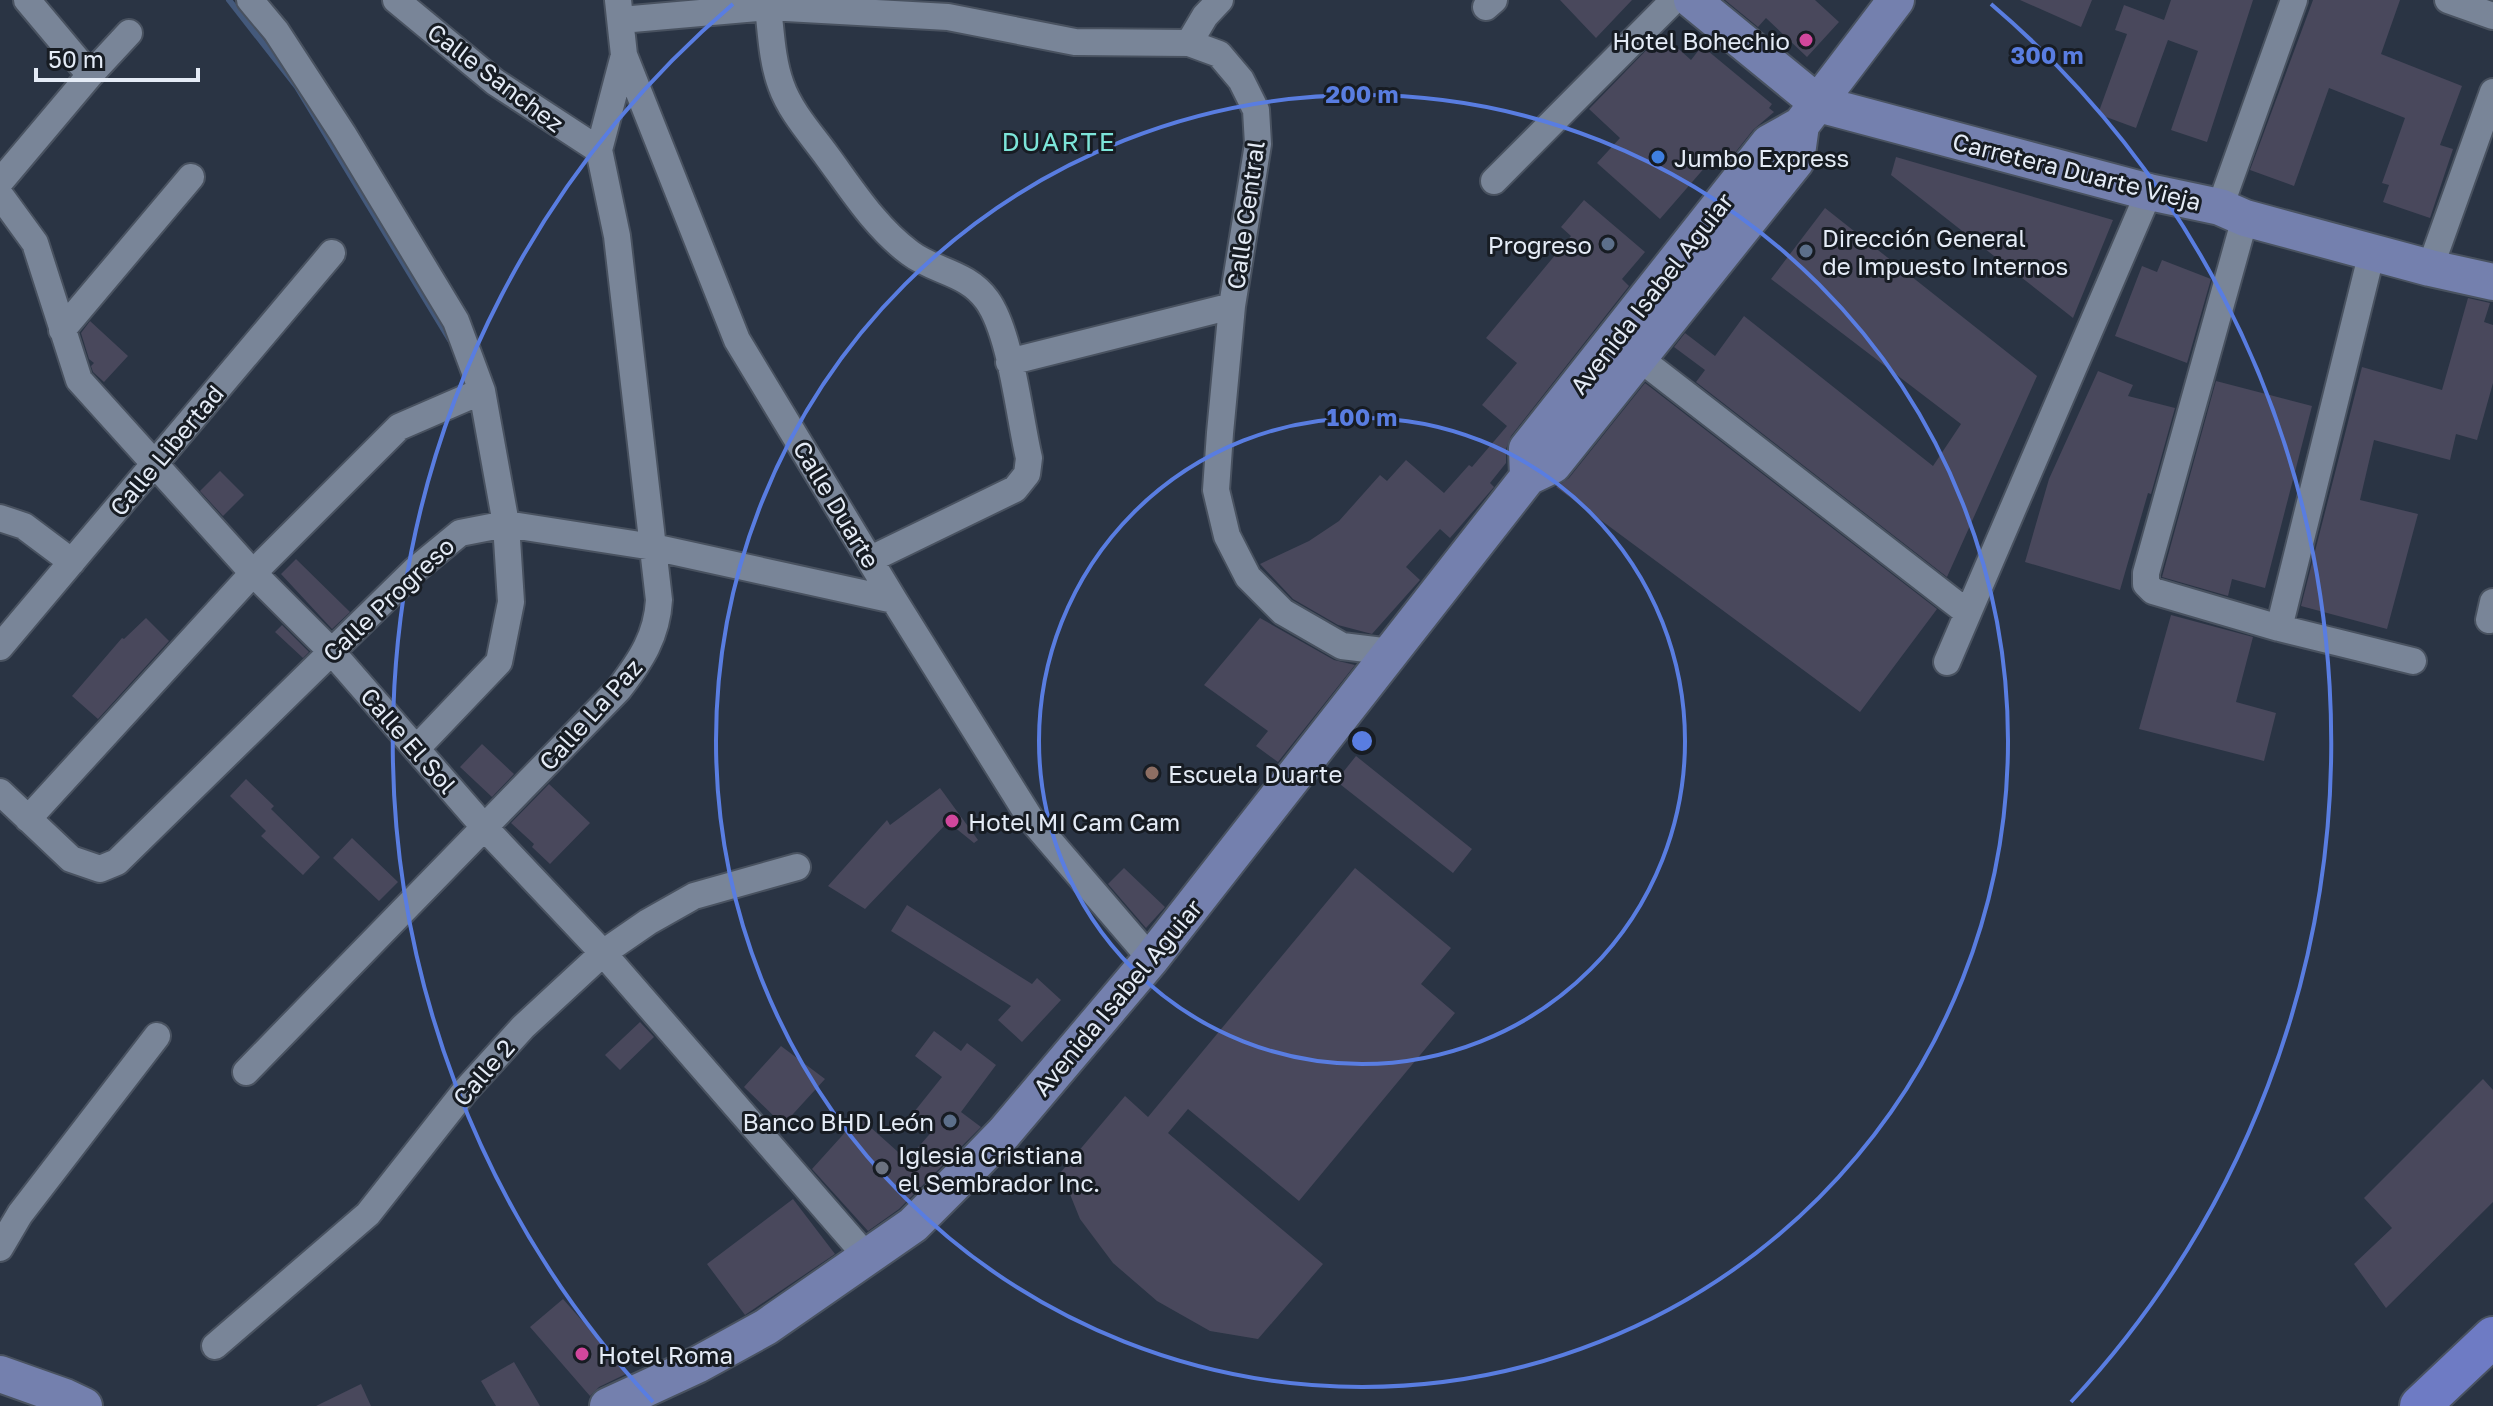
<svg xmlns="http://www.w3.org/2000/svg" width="2493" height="1406" font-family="'Golos Text',sans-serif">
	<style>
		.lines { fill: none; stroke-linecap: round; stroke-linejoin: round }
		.stream { stroke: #44597b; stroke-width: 6 }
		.building { fill: #49485c }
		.street-casing { stroke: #495260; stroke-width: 30 }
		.secondary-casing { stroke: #495260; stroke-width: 40 }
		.primary-casing { stroke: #495260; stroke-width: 44 }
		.street { stroke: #798598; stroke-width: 26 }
		.secondary { stroke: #7480ae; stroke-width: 36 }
		.primary { stroke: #6e7bc4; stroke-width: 40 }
		.ring { fill: none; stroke: #597de1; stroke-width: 4 }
		.hotel-dot { fill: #d1479c; stroke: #171c23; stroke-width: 3 }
		.shop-dot { fill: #3f7fe0; stroke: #171c23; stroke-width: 3 }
		.service-dot { fill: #5c6f8a; stroke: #171c23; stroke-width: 3 }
		.education-dot { fill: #8d6e63; stroke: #171c23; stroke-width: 3 }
		.worship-dot { fill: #6b7280; stroke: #171c23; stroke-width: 3 }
		.labels { text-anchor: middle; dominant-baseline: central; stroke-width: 6; stroke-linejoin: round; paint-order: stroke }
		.poi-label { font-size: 24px; fill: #e4ebf6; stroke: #171c23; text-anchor: start }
		.street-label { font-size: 24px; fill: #e4ebf6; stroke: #171c23 }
		.neighbourhood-label { font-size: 26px; letter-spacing: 2px; fill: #7ce5d9; stroke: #171c23 }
		.centre { fill: #597de1; stroke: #171c23; stroke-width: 4 }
		.ring-label { font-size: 24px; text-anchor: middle; font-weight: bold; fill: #597de1; stroke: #171c23; stroke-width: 6; stroke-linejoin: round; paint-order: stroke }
	</style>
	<rect width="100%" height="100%" fill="#2a3444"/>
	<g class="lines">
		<!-- stream -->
		<path class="stream" d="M229,0L297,87L450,340"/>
	</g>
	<!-- building -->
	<path class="building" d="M1560,0H1632L1596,38Z
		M1725,0H1815L1839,22L1807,57L1766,18L1758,27Z
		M2020,0H2092L2081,27Z
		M2171,0H2253L2207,142L2171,130L2198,51L2168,40L2136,128L2098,114L2127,34L2115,30L2124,5L2164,20Z
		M2313,0H2400L2381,54L2462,86L2440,145L2453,149L2430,218L2383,202L2389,185L2382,183L2405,118L2329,88L2294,186L2250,170Z
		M1662,34L1691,60L1702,46L1772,104L1769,108L1774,112L1753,130L1730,159L1720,150L1660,219L1597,163L1620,138L1589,109Z
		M1896,157L2113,220L2073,318L1891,175Z
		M1584,200L1645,252L1622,279L1629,286L1511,436L1506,449V463L1490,483L1494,487L1450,538L1440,529L1406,567L1420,580L1372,634L1338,625L1293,599L1260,564L1309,541L1339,521L1380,475L1387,481L1406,460L1444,493L1469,465L1472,467L1507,426L1482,405L1517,363L1486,338L1571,236L1561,227Z
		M1825,208L2037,376L1947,577L1696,382L1705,370L1674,347L1685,333L1715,356L1744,316L1933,466L1961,424L1771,279Z
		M2162,260L2211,279L2187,363L2115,336L2142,266L2157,272Z
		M2468,298L2490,303L2484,322L2493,325V383L2477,440L2456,434L2450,460L2374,440L2360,500L2418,514L2387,629L2301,606L2362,367L2442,390Z
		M90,321L128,356L104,382L93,372L91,366L94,363L89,359L81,333Z
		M2098,371L2133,385L2128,396L2175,408L2151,494L2148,493L2120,590L2025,562L2049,479Z
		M2216,381L2312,406L2265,588L2232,579L2228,596L2162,577Z
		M1645,383L1937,609L1860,712L1556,487L1569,478Z
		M220,471L244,495L223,516L200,491Z
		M296,559L350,612L332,629L281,574Z
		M2171,615L2253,637L2236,702L2276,713L2264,761L2139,729Z
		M146,618L169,641L98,719L72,696L122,638L124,639Z
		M1260,618L1334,660L1355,665L1278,762L1256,746L1268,731L1204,685Z
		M282,625L309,652L303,658L275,632Z
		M482,744L514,774L492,797L460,767Z
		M1356,756L1472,849L1453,873L1336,781Z
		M246,779L274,806L271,809L320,857L303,875L261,836L266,831L230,796Z
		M549,784L590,823L550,864L532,847L534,844L511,823Z
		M940,788L978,840L974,843L948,822L865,909L828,886L887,820L890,825Z
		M352,838L398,882L379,901L333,858Z
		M1124,868L1165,907L1146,928L1108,884Z
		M1355,868L1451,948L1421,984L1455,1013L1299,1201L1188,1109L1168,1133L1323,1264L1258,1339L1210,1331L1157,1301L1113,1263L1080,1219L1061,1172L1125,1096L1148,1117Z
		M907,905L1032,984L1037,978L1061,1000L1022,1042L998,1020L1011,1006L891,931Z
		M640,1022L654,1037L620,1070L605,1055Z
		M934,1031L961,1051L967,1043L996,1065L961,1112L981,1127L899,1209L868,1231L812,1169L859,1117L907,1160L935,1128L914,1112L942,1077L915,1056Z
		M781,1046L825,1079L783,1125L744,1087Z
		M2483,1079L2493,1090V1202L2386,1308L2354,1264L2392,1228L2364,1198Z
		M793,1199L835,1254L745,1315L707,1264Z
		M563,1299L628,1373L599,1387L590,1396L530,1327Z
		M514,1362L540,1406H496L481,1381Z
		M361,1384L371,1406H316Z"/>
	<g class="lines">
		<defs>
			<path id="street" d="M27,0L90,75
				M250,0L276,31L343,134L456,321L482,391L506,524L511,602L499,662L416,749
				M396,0L495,82L599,150
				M618,0L624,55L737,340L894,600L1030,818L1151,959
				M2448,0L2493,16
				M768,7C771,32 772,61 781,85C790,111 811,134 827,156C852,190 876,228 910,253C935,272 967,272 987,300C1011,333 1019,416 1029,458L1027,474L1015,489L871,559
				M1486,7L1494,0
				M621,20L768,7L948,17L1075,42L1189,43L1219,54L1241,80L1256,110L1258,144L1232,306L1220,433L1216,490L1227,536L1248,577L1283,612L1342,646L1391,652
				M1189,43L1205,16L1220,0
				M1494,181L1674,0
				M0,182L90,75L129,33
				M0,195L35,243L79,380L253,573L331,651L485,828L603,953L868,1258
				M2220,207L2294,0
				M2245,218L2146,573V584L2153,591L2279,628L2413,661
				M2430,268L2493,92
				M62,330L191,177
				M1639,358L1968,613
				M1009,362L1232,306
				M0,518L24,526L72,562
				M2489,620L2493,602
				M2279,628L2372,252
				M0,647L332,253
				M1947,662L2149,192
				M0,792L71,859L100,869L117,862L415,570L460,533L506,524L653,547L894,600
				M28,819L253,573L399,427L482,391
				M246,1072L619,689C641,660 657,636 659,600L617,236L599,150L624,55
				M0,1248L20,1214L157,1036
				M215,1346L368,1214L465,1091L523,1027L603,953L648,922L694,896L797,867"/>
			<path id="secondary" d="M1692,0L1819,104L2149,192L2220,207L2245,218L2430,268L2493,282
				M1528,477L1527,449L1769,143L1801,125L1896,0
				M0,1374L65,1397L84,1406
				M608,1406L697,1365L766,1327L913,1225L976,1162L1004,1133L1151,959L1528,477L1553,465L1796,161L1801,125"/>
			<path id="primary" d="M2420,1406L2493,1337"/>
		</defs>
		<!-- street casing -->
		<use href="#street" class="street-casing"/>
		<!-- secondary casing -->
		<use href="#secondary" class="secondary-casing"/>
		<!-- primary casing -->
		<use href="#primary" class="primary-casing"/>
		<!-- street -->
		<use href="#street" class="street"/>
		<!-- secondary -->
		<use href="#secondary" class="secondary"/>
		<!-- primary -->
		<use href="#primary" class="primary"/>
	</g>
	<!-- distance rings -->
	<g class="ring">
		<circle cx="1362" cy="741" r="323"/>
		<circle cx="1362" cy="741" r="646"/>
		<path d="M653 1402A969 969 0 0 1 733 4M1991 4A969 969 0 0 1 2071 1402"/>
	</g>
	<!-- markers -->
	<g class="hotel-dot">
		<circle cx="1806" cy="40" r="8"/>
		<circle cx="952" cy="821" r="8"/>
		<circle cx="582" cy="1354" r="8"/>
	</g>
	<circle class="shop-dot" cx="1658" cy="157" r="8"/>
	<g class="service-dot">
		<circle cx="1608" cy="244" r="8"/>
		<circle cx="1806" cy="251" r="8"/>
		<circle cx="950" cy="1121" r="8"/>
	</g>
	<circle class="education-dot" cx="1152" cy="773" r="8"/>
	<circle class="worship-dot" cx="882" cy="1168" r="8"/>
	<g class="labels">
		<!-- poi labels -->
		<g class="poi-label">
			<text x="1790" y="40" text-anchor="end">Hotel Bohechio</text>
			<text x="1674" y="157">Jumbo Express</text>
			<text x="1822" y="237">Dirección General<tspan x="1822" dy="28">de Impuesto Internos</tspan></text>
			<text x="1592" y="244" text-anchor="end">Progreso</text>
			<text x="1168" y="773">Escuela Duarte</text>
			<text x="968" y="821">Hotel MI Cam Cam</text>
			<text x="934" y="1121" text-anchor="end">Banco BHD León</text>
			<text x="898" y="1154">Iglesia Cristiana<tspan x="898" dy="28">el Sembrador Inc.</tspan></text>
			<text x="598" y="1354">Hotel Roma</text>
		</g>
		<!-- street labels -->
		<g class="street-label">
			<text transform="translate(496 77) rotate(37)">Calle Sanchez</text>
			<text transform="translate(2077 171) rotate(14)">Carretera Duarte Vieja</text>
			<text transform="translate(1245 215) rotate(-82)">Calle Central</text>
			<text transform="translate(1651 293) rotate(-52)">Avenida Isabel Aguiar</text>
			<text transform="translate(166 450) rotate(-50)">Calle Libertad</text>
			<text transform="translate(837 504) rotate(59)">Calle Duarte</text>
			<text transform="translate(388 599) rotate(-43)">Calle Progreso</text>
			<text transform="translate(590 714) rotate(-48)">Calle La Paz</text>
			<text transform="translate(409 740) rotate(49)">Calle El Sol</text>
			<text transform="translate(1117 997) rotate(-50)">Avenida Isabel Aguiar</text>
			<text transform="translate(483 1072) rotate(-49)">Calle 2</text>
		</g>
		<!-- neighbourhood labels -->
		<g class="neighbourhood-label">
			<text x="1059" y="141">DUARTE</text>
		</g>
	</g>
	<circle cx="1362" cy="741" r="12" class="centre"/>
	<g class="ring-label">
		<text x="2047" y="64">300 m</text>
		<text x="1362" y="103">200 m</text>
		<text x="1362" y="426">100 m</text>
	</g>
	<!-- scale -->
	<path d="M36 68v12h162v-12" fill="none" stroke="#e4ebf6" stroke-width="4"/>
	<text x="48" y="68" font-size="24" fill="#e4ebf6" stroke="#171c23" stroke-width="6" paint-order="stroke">50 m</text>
</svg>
